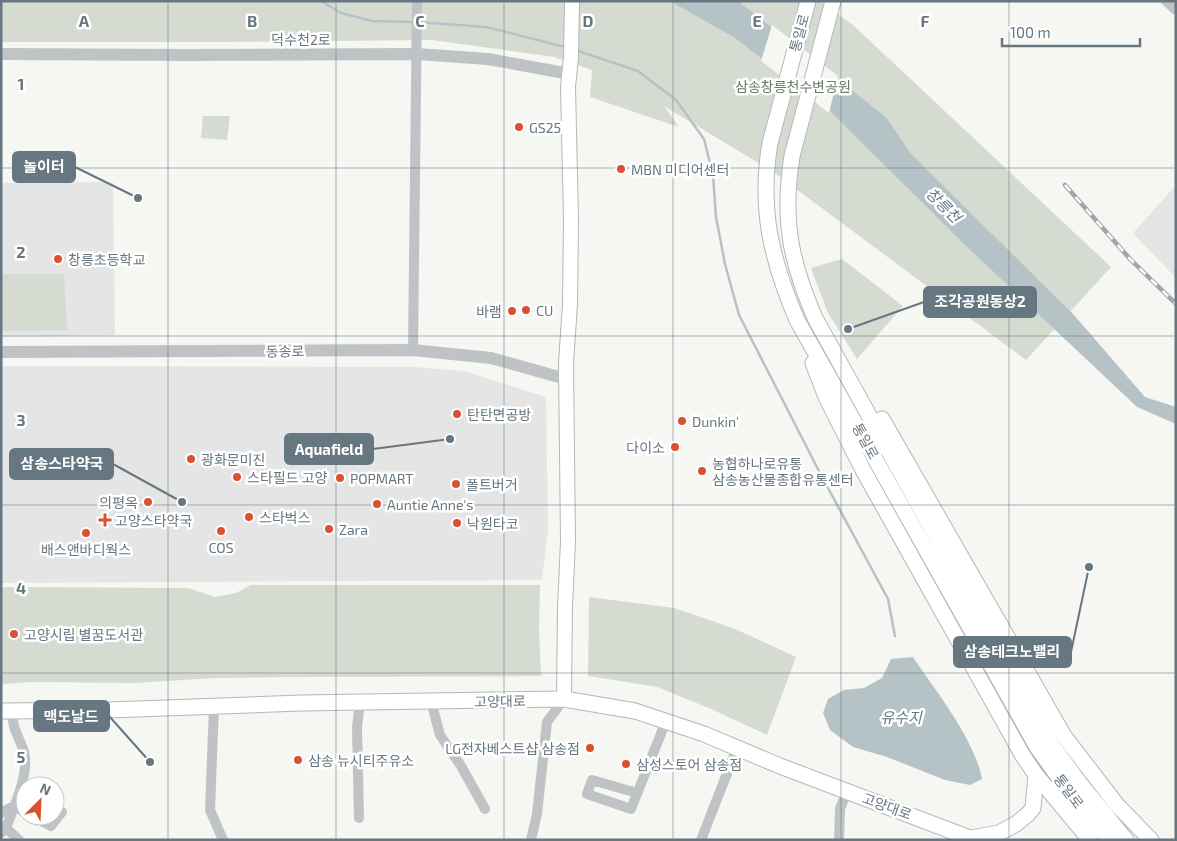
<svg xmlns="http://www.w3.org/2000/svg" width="1177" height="841" font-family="'Exo 2','Noto Sans KR',sans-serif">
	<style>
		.built { fill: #e4e5e4 }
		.green { fill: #d6dbd2 }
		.water { fill: #b6c3c6 }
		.pier { fill: #f6f6f3 }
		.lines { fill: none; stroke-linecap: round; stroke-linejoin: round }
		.stream { stroke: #b6c3c6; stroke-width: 2.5 }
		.secondary-casing { stroke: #b2b7bb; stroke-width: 16 }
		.primary-casing { stroke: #b3b7ba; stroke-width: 17 }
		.minor { stroke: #bfc3c6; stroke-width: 10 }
		.tertiary { stroke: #bfc3c6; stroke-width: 12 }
		.secondary { stroke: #fff; stroke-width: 14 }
		.primary { stroke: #fff; stroke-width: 15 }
		.rail-casing { stroke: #9fa5aa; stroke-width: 4.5 }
		.rail { stroke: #fff; stroke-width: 2.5; stroke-dasharray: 8; stroke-linecap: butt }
		.grid { fill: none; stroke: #677782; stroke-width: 1; stroke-opacity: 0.55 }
		.poi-dot { fill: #d95130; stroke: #fff; stroke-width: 2 }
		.labels { text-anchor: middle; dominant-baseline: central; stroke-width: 5; stroke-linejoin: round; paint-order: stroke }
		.street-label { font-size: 14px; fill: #677782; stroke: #fff }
		.park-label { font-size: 14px; fill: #6a7a65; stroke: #fff }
		.poi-label { font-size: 14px; fill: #677782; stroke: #fff; text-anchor: start }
		.water-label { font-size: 15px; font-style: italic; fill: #63787f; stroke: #fff }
		.grid-label { font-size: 16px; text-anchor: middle; font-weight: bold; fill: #677782; stroke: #fff; stroke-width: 5; stroke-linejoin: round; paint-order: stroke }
		.leader { fill: none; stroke: #677782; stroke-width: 2 }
		.callout-dot { fill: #677782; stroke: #fff; stroke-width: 2 }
		.callout { fill: #677782; stroke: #677782; stroke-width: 2 }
		.callout-label { font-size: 15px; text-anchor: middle; font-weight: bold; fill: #fff }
	</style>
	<rect width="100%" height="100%" fill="#f6f6f3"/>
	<!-- built -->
	<path class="built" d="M113,182L115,335L1,337V183Z
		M1176,185V278L1133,233Z
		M1,366L413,367L464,371L546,397L548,530L542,580L1,583Z"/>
	<!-- green -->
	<path class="green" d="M1,1H821L854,26L1111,267L1026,360L772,171L664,106L679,127L590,97L592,70L554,57L432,40L219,42H1Z
		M203,116H230L227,140L201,138Z
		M842,259L903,306L857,359L828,313L811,268Z
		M1,274H64L67,330L1,331Z
		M251,585H540L539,631L541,676L296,677L215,678L135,683L33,682L1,684V587L188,588L215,597L236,593Z
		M589,597L674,608L733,628L796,657L767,735L709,708L657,687L588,676Z"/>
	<!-- water -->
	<path class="water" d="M670,1H738L886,117L911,154L1074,315L1145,397L1176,407V424L1137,407L965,245L828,109L735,38Z
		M913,657C937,693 974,738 982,779L970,785L945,780L887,757L853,747L830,730L823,713L828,699L844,690L864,688L882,678L891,659Z"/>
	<!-- pier -->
	<path class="pier" d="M772,25L838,76L829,113L761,61Z"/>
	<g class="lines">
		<!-- stream -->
		<path class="stream" d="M321,1L341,13L372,21L413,22
			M418,22L486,27L565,47
			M575,50L638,71L676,100L704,139L713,175L716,217L725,264L739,315L821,475L888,599L895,636"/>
		<defs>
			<path id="secondary" d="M564,699L565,606L568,542L566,363L570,304L571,219L568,87L571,57L572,1"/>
			<path id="primary" d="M808,1L770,143C759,208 771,259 797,320L1037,747L1068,790L1109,840
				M833,1L792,156C782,219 790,260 815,318L1051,744L1082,786L1126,840
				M813,363L826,397L863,470L1023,756L1036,775L1090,840
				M882,419L1064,736L1117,805L1151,840
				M1,711L109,710L301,703L564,699L635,711L704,734L780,766L975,840
				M971,838L999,833L1016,824L1028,814L1033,808L1036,775"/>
		</defs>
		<!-- secondary casing -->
		<use href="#secondary" class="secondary-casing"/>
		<!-- primary casing -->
		<use href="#primary" class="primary-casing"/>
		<!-- minor -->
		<path class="minor" d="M1166,1L1176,10
			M413,350L417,1
			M431,701L440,735L461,766L485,809
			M214,706L210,810L223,840
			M637,793L592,780L587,794L631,809L666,721
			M1,813L14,806L25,812
			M32,816L51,826L62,812
			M359,818L357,727L360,702
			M6,828L19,840
			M1,833L6,828C13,809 30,773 24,752C19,736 12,729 12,711
			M531,840L537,814L547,722L564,699
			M701,840L737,748
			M839,840L840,809L847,791"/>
		<!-- tertiary -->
		<path class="tertiary" d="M1,54L184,55L417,54L488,59L570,74
			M1,352L413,350L491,358L566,379"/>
		<!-- secondary -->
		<use href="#secondary" class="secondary"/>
		<!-- primary -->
		<use href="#primary" class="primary"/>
		<defs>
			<path id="rail" d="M1065,185L1130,259L1176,304"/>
		</defs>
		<!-- rail casing -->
		<use href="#rail" class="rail-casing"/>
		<!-- rail -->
		<use href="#rail" class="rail"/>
	</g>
	<!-- grid -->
	<path class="grid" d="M168,1V840M336,1V840M504,1V840M673,1V840M841,1V840M1009,1V840M1,168H1176M1,336H1176M1,505H1176M1,673H1176"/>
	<!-- markers -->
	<g class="poi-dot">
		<circle cx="519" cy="127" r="5"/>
		<circle cx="621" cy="169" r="5"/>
		<circle cx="58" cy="259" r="5"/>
		<circle cx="526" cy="310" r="5"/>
		<circle cx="512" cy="311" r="5"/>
		<circle cx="457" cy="414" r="5"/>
		<circle cx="682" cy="421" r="5"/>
		<circle cx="675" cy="447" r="5"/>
		<circle cx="191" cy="459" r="5"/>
		<circle cx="702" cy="471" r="5"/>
		<circle cx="237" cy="477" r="5"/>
		<circle cx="340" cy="478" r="5"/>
		<circle cx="456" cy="484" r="5"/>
		<circle cx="148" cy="502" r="5"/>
		<circle cx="377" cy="504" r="5"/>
		<circle cx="249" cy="517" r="5"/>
		<path d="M102.5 512.5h5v5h5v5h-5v5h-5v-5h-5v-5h5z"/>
		<circle cx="457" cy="523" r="5"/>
		<circle cx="329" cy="529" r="5"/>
		<circle cx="221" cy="531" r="5"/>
		<circle cx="86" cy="533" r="5"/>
		<circle cx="14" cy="634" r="5"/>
		<circle cx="590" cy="748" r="5"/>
		<circle cx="298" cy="760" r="5"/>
		<circle cx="626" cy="764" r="5"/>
	</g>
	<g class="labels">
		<!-- street labels -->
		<g class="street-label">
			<text transform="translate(799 33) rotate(-75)">통일로</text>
			<text x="301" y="39">덕수천2로</text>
			<text transform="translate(285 351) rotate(-1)">동송로</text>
			<text transform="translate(866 441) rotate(61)">통일로</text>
			<text transform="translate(500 701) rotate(-1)">고양대로</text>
			<text transform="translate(1069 791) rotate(53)">통일로</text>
			<text transform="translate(887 806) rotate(20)">고양대로</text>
		</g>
		<!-- park labels -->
		<g class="park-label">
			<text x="793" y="86">삼송창릉천수변공원</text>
		</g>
		<!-- poi labels -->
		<g class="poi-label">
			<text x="529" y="127">GS25</text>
			<text x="631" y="169">MBN 미디어센터</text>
			<text x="68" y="259">창릉초등학교</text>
			<text x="536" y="310">CU</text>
			<text x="502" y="311" text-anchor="end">바램</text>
			<text x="467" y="414">탄탄면공방</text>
			<text x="692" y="421">Dunkin'</text>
			<text x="665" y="447" text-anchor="end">다이소</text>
			<text x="201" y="459">광화문미진</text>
			<text x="712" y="463">농협하나로유통<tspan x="712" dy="16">삼송농산물종합유통센터</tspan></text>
			<text x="247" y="477">스타필드 고양</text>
			<text x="350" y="478">POPMART</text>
			<text x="466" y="484">폴트버거</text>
			<text x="138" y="502" text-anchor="end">의평옥</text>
			<text x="387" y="504">Auntie Anne's</text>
			<text x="259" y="517">스타벅스</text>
			<text x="115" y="520">고양스타약국</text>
			<text x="467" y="523">낙원타코</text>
			<text x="339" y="529">Zara</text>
			<text x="221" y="547" text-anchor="middle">COS</text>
			<text x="86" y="549" text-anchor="middle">배스앤바디웍스</text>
			<text x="24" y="634">고양시립 별꿈도서관</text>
			<text x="580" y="748" text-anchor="end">LG전자베스트샵 삼송점</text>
			<text x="308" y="760">삼송 뉴시티주유소</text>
			<text x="636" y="764">삼성스토어 삼송점</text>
		</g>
		<!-- water labels -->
		<g class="water-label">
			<text transform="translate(944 205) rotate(45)">창릉천</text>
			<text x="901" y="717">유수지</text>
		</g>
	</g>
	<g class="grid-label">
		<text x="84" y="27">A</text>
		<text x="252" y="27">B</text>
		<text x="420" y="27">C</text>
		<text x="588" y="27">D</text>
		<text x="757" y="27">E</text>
		<text x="925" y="27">F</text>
		<text x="21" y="90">1</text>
		<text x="21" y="258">2</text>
		<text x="21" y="426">3</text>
		<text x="21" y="594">4</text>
		<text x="21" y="763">5</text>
	</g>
	<!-- callouts -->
	<path class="leader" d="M138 198L75 167M848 329L924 302M450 439L373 449M182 502L113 464M1089 567L1071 652M150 762L109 716"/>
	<g class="callout-dot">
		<circle cx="138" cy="198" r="5"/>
		<circle cx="848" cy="329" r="5"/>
		<circle cx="450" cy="439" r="5"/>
		<circle cx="182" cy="502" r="5"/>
		<circle cx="1089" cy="567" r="5"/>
		<circle cx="150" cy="762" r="5"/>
	</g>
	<g class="callout">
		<rect x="13" y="152" width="62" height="30" rx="5"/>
		<rect x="924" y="287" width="112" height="30" rx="5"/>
		<rect x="285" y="434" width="88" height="30" rx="5"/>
		<rect x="10" y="449" width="103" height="30" rx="5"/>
		<rect x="954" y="637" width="117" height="30" rx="5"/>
		<rect x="34" y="701" width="75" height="30" rx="5"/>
	</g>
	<g class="callout-label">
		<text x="44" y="172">놀이터</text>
		<text x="980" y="307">조각공원동상2</text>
		<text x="329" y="455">Aquafield</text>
		<text x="62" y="469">삼송스타약국</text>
		<text x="1012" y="657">삼송테크노밸리</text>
		<text x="71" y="722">맥도날드</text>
	</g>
	<!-- border -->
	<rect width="1177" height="841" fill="none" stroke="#677782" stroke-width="5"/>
	<!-- north arrow -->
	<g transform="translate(40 801) rotate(24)"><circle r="24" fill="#ffffff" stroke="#c2c9cd"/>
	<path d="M0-4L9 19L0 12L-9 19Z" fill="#d95130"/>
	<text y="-8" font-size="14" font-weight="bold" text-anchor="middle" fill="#677782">N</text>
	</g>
	<!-- scale -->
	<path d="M1002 38v8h138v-8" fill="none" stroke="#677782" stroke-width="2.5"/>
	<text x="1010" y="38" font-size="15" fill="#677782" stroke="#ffffff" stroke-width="4" paint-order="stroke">100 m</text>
</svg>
